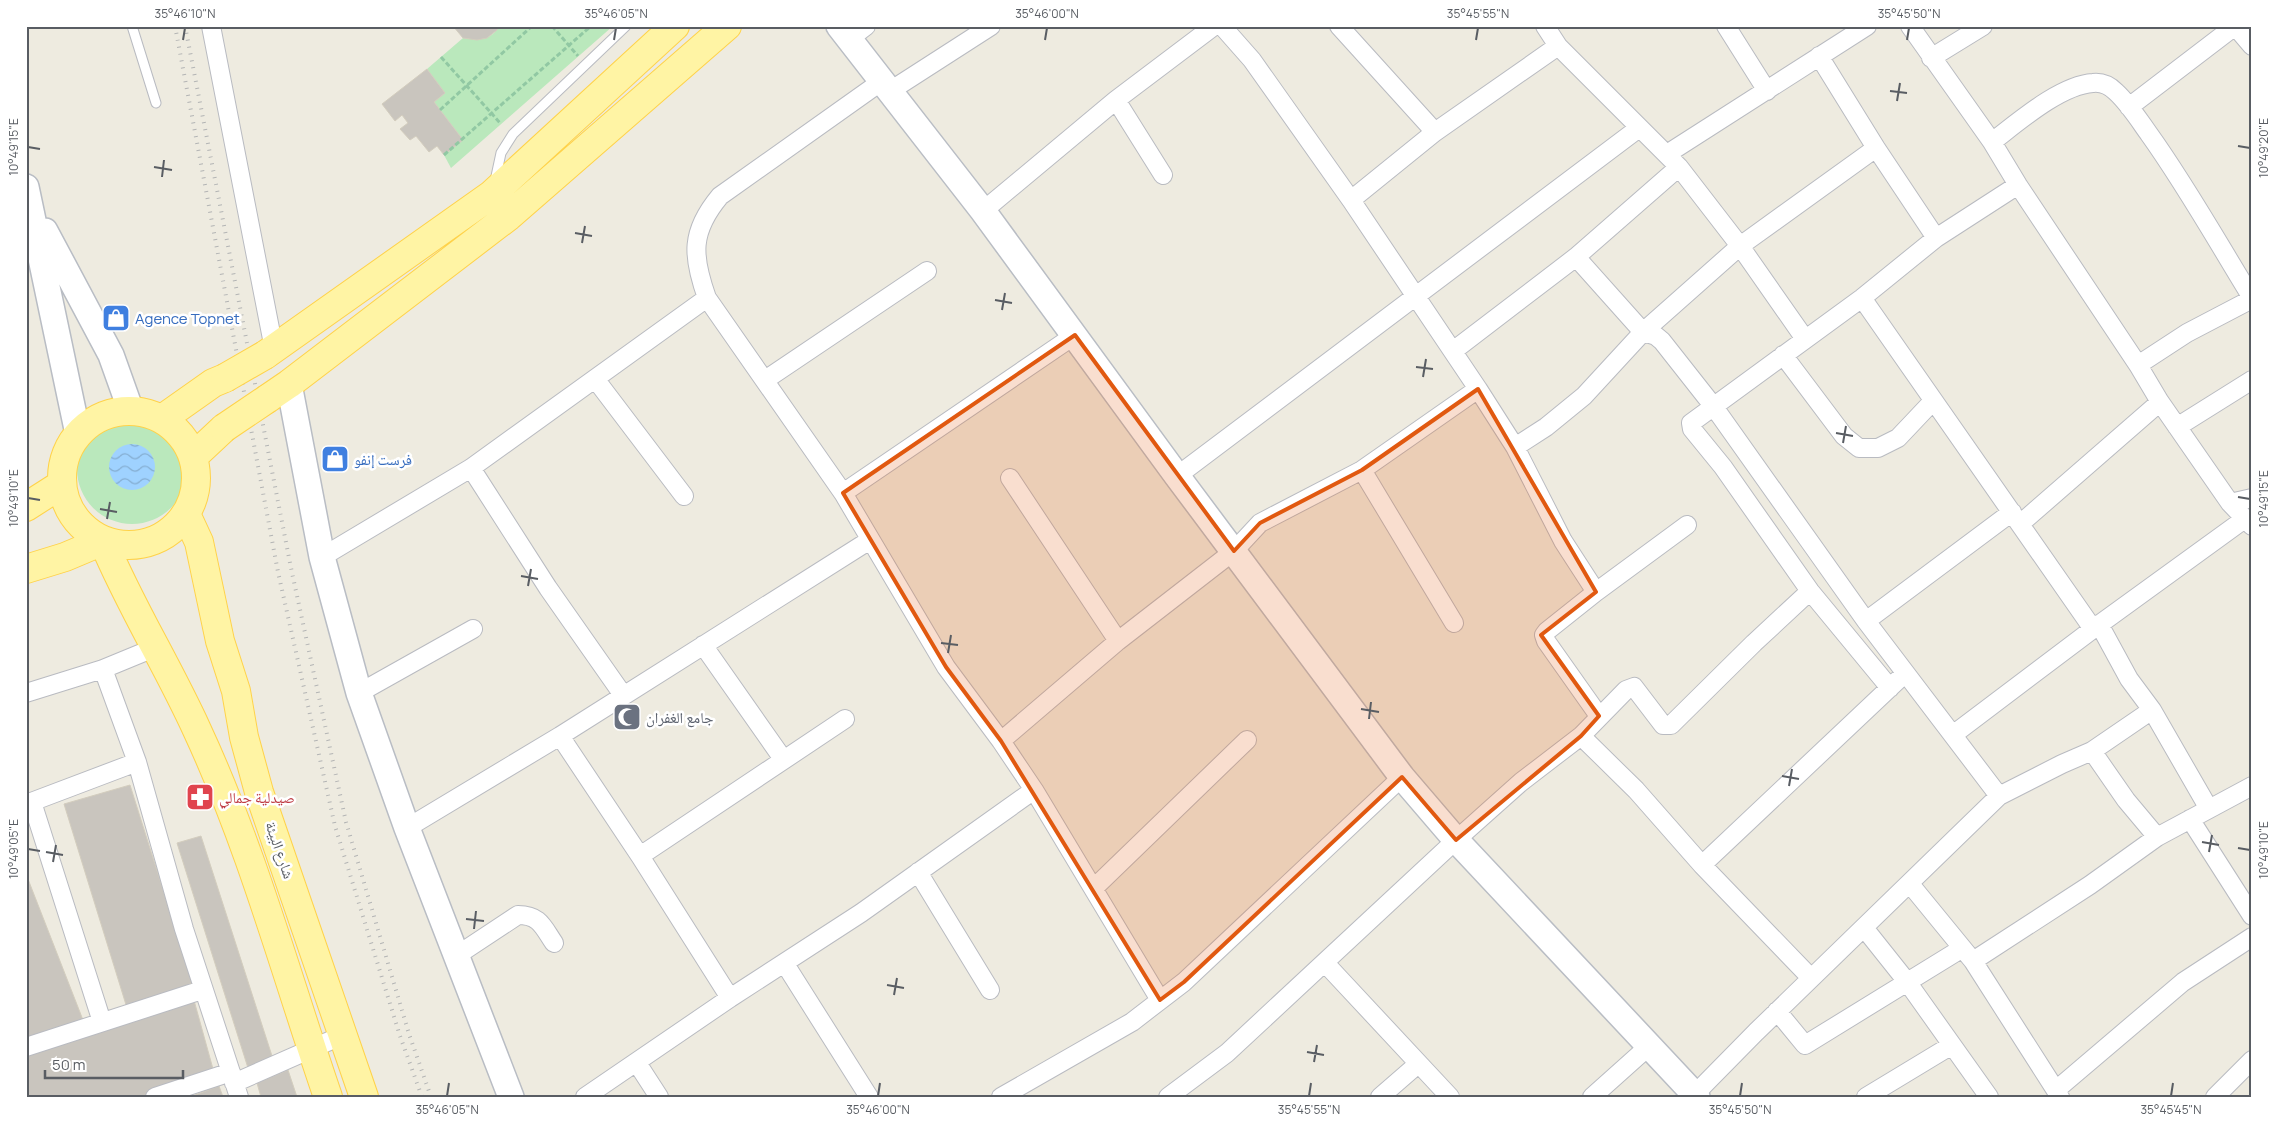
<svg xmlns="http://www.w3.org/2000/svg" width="2278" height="1123" font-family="Manrope,'Noto Naskh Arabic',sans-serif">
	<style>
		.green { fill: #bae8bc }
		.water { fill: url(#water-waves) }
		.building { fill: #c9c5be; stroke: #d3cdbe }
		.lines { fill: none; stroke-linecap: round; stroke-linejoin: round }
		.lane-casing { stroke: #b9bbc1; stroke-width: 11 }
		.street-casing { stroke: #b9bbc1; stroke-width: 20 }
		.secondary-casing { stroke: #b9bdc4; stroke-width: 28 }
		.primary-casing { stroke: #ffd249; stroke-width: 30 }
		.path { stroke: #91c8a3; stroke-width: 3; stroke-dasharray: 5 2.5; stroke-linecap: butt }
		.lane { stroke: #fff; stroke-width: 9 }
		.street { stroke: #fff; stroke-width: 18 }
		.secondary { stroke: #fff; stroke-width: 25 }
		.primary { stroke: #fff4a4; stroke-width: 28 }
		.rail { stroke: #b3b4b4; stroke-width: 4; stroke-dasharray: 1 6; stroke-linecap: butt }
		.primary-bridge-casing { stroke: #ffd249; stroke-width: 30; stroke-linecap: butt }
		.primary-bridge { stroke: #fff4a4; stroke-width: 28 }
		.marked { fill: #e15910; fill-opacity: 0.2; stroke: #e15910; stroke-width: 4; stroke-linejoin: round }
		.ticks { fill: none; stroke: #595d63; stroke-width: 2 }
		.labels { text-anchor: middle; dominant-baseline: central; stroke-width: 5; stroke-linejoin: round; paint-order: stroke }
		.shop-label { font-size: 15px; fill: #366cbe; stroke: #fff; text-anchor: start }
		.worship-label { font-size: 15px; fill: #5b616d; stroke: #fff; text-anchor: start }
		.health-label { font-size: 15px; fill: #be3a42; stroke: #fff; text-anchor: start }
		.street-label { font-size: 15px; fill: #595d63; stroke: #fff }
		.neatline { fill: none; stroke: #595d63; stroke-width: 2 }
		.ticks-label { font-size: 12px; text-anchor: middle; fill: #595d63 }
	</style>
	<defs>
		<pattern id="water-waves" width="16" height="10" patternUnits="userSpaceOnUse" patternTransform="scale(1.25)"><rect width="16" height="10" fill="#9fd2ff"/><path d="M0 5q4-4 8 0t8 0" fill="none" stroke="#85aed2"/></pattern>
	</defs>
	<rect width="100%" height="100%" fill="#eeebe0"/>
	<!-- green -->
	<path class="green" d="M498,26H613L451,168L444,155L463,140L434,102L445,93L427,69L463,38C476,40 493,41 498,26Z
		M77 469a55 55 0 1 1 110 0a55 55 0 1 1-110 0Z"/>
	<!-- water -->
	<path class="water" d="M109 467a23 23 0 1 1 46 0a23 23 0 1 1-46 0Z"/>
	<!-- building -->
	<path class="building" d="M453,26H498L497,30L487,38L477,40L463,38Z
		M427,69L445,93L434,102L463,140L444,155L437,146L429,152L416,136L410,140L400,129L408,123L402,115L395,121L382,104Z
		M130,785L194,988L127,1008L64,804Z
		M201,836L273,1059L248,1068L177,843Z
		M26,874L83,1020L26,1040Z
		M192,993L213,1069L140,1097H26V1053Z
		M288,1070L297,1097H261L257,1083Z
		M219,1086L223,1097H190Z"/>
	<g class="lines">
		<defs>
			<path id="lane" d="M132,26L156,103
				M495,181L501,153L513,134L626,26"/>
			<path id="street" d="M211,26L274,349
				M1222,26L1252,60L1351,200L1478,389L1515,447L1563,541L1596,592L1547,631L1544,635L1546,641L1599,716
				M1339,26L1435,132
				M1545,26L1558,46L1679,167L1740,246L1805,339
				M1726,26L1767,91
				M1910,26L1992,142L2018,185L2138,365L2160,402L2230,503L2252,526
				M2235,26L2252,46
				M849,39L866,26
				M1819,56L1876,148L1936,238
				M1931,58L1983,26
				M882,81L720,196C690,232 692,256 707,298L843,493L946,667L1001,741L1034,790L1160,1000
				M890,91L991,26
				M1116,100L1163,175
				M2129,107L2235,26
				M1992,142C2017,123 2060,85 2093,83C2102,82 2110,86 2116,92C2129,104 2139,120 2149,134C2187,187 2218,243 2252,298
				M1667,154L1867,26
				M1351,200L1435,132L1558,46
				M983,211L1116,100L1214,26
				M1576,257L1643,332L1656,336L1662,341L1714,407L1866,621L1999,796
				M1862,298L2093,629
				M1453,351L1576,257L1679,167
				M1783,355L1844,436L1859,448H1878L1898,438L1933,401
				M2138,365L2187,333L2252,299
				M596,380L684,496
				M765,380L927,271
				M2177,427L2252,380
				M1515,447L1546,427L1584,396L1643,332L1740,246L1876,148
				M471,468L548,588L623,695
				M1362,470L1454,623
				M1177,476L1639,128
				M1010,478L1118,641
				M843,493L1075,335
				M2230,503L2252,498
				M2020,524L2160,402
				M322,557L471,468L707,298
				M1596,592L1687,525
				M1866,621L2012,512
				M2099,624L2129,679L2152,710L2209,809
				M703,645L783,759
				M103,669L137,762L184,929L239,1097
				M1890,688L1810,591L1723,467L1692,429L1691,423L1862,298L1936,238L2018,185
				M26,693L103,669L154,648
				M359,693L473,629
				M1954,734L2093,629L2246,518
				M560,736L640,856L730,998
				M1581,736L1636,790L1702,865L1811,978
				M1001,741L1118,641L1234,551L1260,523L1362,470L1478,389
				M2092,751L2126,800L2157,837
				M32,802L102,1022
				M26,804L137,762
				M2190,819L2252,916
				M407,828L560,736L870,540
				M640,856L845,719
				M1702,865L1898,680
				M918,872L990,990
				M1910,884L1973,961L2060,1097
				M1094,888L1247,740
				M1865,929L1908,983L1989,1097
				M456,956L518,915C540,915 543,927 554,943
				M1973,961L2090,885L2157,837L2252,786
				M1325,963L1450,1097
				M785,964L869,1097
				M1777,1011L1805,1045L1961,949
				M26,1047L202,990
				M637,1063L659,1097
				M234,1083L343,1035
				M2056,1090L2183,982L2252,937
				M1695,1094L1756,1032L1999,796L2062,764L2092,751L2152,710
				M155,1097L231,1072
				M585,1097L730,998L861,913L1034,790
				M1001,1097L1132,1022L1184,982L1402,777
				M1168,1097L1227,1053L1456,840L1521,782L1581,736L1626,690L1634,687L1663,725H1671L1754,643L1810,591
				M1380,1097L1418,1064
				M1592,1097L1649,1046
				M1866,1097L1952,1045
				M2215,1097L2252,1060"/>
			<path id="secondary" d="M839,26L983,211L1177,476L1402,777L1456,840L1697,1097
				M26,187L78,434
				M45,231L111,355L131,411
				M289,384L322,557L359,693L407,828L511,1097"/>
			<path id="primary" d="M265,355L491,195L675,26
				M267,399L289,384L509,216L727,26
				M62 478a67 67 0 1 1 134 0a67 67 0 1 1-134 0Z
				M162,419L213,383L225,378
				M193,457L224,428
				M26,507L62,484
				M186,514L199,542L220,641L236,691L244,737L259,792L364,1097
				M103,541C130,606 168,666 197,730C252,848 286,975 328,1097
				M26,569L65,557L103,541"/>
		</defs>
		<!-- lane casing -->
		<use href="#lane" class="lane-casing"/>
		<!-- street casing -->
		<use href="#street" class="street-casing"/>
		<!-- secondary casing -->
		<use href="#secondary" class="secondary-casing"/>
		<!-- primary casing -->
		<use href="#primary" class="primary-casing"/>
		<!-- path -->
		<path class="path" d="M552,26L578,56
			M441,57L501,124
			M440,110L532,26
			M444,155L591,26"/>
		<!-- lane -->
		<use href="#lane" class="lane"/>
		<!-- street -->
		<use href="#street" class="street"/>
		<!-- secondary -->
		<use href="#secondary" class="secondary"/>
		<!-- primary -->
		<use href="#primary" class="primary"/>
		<!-- rail -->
		<path class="rail" d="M175,26L278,572L335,826L400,1036L422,1097
			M185,26L291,568L346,822L409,1034L431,1097"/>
		<defs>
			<path id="primary-bridge" d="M225,378L265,355
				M224,428L267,399"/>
		</defs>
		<!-- primary-bridge casing -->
		<use href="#primary-bridge" class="primary-bridge-casing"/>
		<!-- primary-bridge -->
		<use href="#primary-bridge" class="primary-bridge"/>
	</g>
	<!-- marked area -->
	<path class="marked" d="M1075,335L1234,551L1260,523L1362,470L1478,389L1596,592L1541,635L1599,716L1581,736L1456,840L1402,777L1184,982L1160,1000L1001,741L946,667L843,493Z"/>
	<!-- ticks -->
	<path class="ticks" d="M183,40L185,28M614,40L616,28M1045,40L1047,28M1476,40L1478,28M1907,40L1909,28M1890,91L1907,93M1897,101L1900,83M2238,146L2250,148M28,147L40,149M154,167L172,170M162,177L164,160M575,233L592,236M582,243L585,226M995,300L1012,303M1002,310L1005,293M1416,367L1433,369M1423,377L1426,359M1836,433L1853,436M1843,443L1846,426M2238,497L2250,499M28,498L40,500M100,509L117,512M107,519L110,502M521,576L538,579M528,586L531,569M941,643L958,645M948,653L951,635M1361,709L1379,712M1369,719L1371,702M1782,776L1799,779M1789,786L1792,769M2202,842L2219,845M2238,848L2250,850M28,849L40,851M46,852L63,855M2209,852L2212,835M53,862L56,845M466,919L484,921M474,929L476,911M887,985L904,988M894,995L897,978M1307,1052L1324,1055M1314,1062L1317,1045M447,1096L449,1083M878,1096L880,1083M1309,1096L1311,1083M1740,1096L1742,1083M2171,1096L2173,1083"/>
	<!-- icons -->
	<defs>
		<symbol id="shop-square" viewBox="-11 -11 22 22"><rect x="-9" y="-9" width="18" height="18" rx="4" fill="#3f7fe0" stroke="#fff"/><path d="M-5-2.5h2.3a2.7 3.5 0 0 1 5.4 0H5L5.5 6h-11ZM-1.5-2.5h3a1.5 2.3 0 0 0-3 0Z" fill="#fff"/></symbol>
		<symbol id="mosque-square" viewBox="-11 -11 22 22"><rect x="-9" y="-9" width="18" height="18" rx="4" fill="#6b7280" stroke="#fff"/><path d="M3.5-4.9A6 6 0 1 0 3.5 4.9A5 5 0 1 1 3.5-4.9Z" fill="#fff"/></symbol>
		<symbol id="pharmacy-square" viewBox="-11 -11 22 22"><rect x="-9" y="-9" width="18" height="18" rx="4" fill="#e0444e" stroke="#fff"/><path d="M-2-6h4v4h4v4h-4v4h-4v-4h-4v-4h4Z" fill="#fff"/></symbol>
	</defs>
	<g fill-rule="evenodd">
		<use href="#shop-square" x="100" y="302" width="32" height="32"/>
		<use href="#shop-square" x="319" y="443" width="32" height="32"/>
		<use href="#mosque-square" x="611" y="701" width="32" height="32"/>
		<use href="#pharmacy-square" x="184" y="781" width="32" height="32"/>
	</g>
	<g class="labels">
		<!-- shop labels -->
		<g class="shop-label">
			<text x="135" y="318">Agence Topnet</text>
			<text x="354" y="459">فرست إنفو</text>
		</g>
		<!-- worship labels -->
		<g class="worship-label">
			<text x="646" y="717">جامع الغفران</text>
		</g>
		<!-- health labels -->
		<g class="health-label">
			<text x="219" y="797">صيدلية جمالي</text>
		</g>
		<!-- street labels -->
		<g class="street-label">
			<text transform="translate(280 850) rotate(71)">شارع البيئة</text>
		</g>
	</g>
	<!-- border -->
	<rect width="2278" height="1123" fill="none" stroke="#ffffff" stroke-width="55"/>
	<!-- scale -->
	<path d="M45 1070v8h138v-8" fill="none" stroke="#595d63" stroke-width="2.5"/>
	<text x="52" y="1070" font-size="15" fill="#595d63" stroke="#ffffff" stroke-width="4" paint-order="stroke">50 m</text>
	<rect x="28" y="28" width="2222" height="1068" class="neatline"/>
	<g class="ticks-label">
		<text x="185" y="18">35°46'10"N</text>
		<text x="616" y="18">35°46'05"N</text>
		<text x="1047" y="18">35°46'00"N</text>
		<text x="1478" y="18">35°45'55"N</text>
		<text x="1909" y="18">35°45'50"N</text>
		<text transform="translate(14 147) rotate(-90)" y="4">10°49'15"E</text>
		<text transform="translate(2264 148) rotate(-90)" y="4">10°49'20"E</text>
		<text transform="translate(14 498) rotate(-90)" y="4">10°49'10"E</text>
		<text transform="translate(2264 499) rotate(-90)" y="4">10°49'15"E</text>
		<text transform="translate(14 849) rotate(-90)" y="4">10°49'05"E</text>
		<text transform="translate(2264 850) rotate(-90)" y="4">10°49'10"E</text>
		<text x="447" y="1114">35°46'05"N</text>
		<text x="878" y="1114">35°46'00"N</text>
		<text x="1309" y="1114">35°45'55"N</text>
		<text x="1740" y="1114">35°45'50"N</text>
		<text x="2171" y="1114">35°45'45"N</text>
	</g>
</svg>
